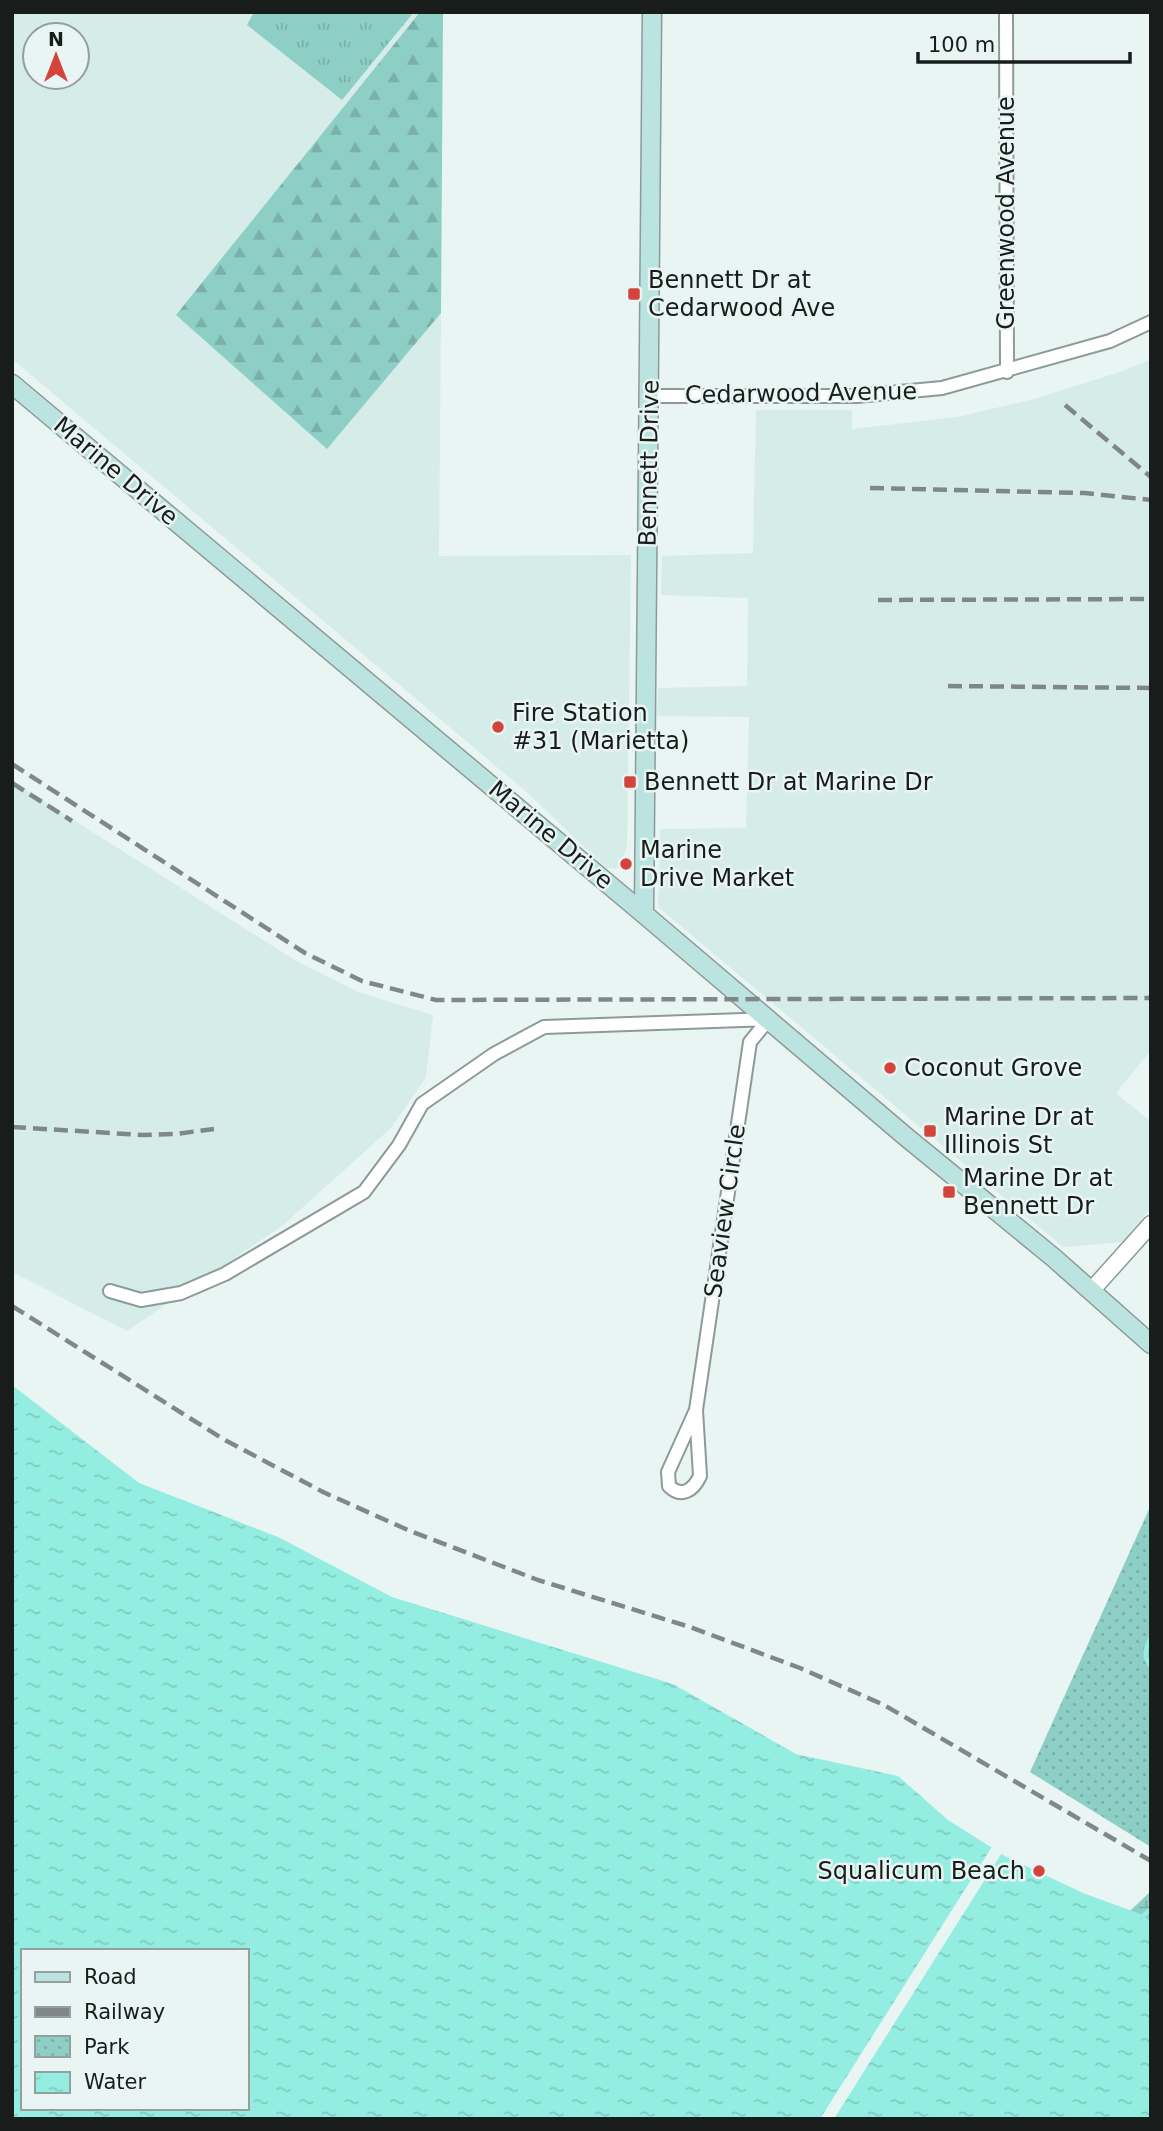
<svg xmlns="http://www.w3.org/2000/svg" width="1163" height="2131" font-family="'DejaVu Sans',sans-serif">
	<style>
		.built { fill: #d6ece8; fill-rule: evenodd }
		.grass { fill: url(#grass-tufts) }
		.forest { fill: url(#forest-firs) }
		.wetland { fill: url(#wetland-marsh) }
		.park { fill: url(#park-dots) }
		.water { fill: url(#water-ripples); fill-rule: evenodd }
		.pier { fill: #e8f5f3 }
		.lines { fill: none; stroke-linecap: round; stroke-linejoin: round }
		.stream { stroke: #94ede1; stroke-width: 4.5 }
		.minor-casing { stroke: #8e9a98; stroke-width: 16 }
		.tertiary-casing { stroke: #8e9a98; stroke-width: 19 }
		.secondary-casing { stroke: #8e9a98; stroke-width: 21 }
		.minor { stroke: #fff; stroke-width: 12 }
		.tertiary { stroke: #fff; stroke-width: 16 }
		.secondary { stroke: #bbe4e0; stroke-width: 18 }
		.rail { stroke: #7f8887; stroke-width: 4.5; stroke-dasharray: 14 7; stroke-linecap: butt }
		.poi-dot { fill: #d3453c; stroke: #e8f5f3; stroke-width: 2.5 }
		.labels { text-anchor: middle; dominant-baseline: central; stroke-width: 5; stroke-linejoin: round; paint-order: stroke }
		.street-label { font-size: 24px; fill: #181d1c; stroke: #e8f5f3 }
		.poi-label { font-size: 24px; fill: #181d1c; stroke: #e8f5f3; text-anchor: start }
	</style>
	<defs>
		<pattern id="grass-tufts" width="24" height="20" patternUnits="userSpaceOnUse" patternTransform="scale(1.75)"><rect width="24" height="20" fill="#8dcec5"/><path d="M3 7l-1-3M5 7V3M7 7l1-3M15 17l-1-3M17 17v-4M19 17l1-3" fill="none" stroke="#79b0a9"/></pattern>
		<pattern id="forest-firs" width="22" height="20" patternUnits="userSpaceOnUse" patternTransform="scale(1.75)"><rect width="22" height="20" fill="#8dcec5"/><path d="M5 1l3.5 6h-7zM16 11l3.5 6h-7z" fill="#79b0a9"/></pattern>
		<pattern id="wetland-marsh" width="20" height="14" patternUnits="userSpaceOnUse" patternTransform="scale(1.75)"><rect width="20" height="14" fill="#8dcec5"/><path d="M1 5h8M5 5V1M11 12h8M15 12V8" fill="none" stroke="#79b0a9"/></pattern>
		<pattern id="park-dots" width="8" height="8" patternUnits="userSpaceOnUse" patternTransform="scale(1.75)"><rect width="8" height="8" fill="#8dcec5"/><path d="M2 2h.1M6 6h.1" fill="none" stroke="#79b0a9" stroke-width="1.8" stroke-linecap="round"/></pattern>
		<pattern id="water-ripples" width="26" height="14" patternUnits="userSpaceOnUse" patternTransform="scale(1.75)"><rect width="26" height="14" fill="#94ede1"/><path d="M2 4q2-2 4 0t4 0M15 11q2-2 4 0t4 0" fill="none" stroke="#7fcbc0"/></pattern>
	</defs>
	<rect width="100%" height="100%" fill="#e8f5f3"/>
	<!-- built -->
	<path class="built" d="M12,12H420L177,315L327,449L441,313L439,556L631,555L627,845L620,868H606L529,794L12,359ZM35,35H77V77H35Z
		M1151,359V1050L1116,1093L1151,1122V1208L1123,1242L1063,1247L658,907L660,829L746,828L749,717L657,716L658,688L747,686L748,598L661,595L662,556L753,553L756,410H852V429L957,417L1034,399L1120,372Z
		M12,781L298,962L361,993L433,1015L426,1077L392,1127L282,1226L127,1331L12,1272Z"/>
	<!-- grass -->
	<path class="grass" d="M254,12H414L342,100L247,25Z"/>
	<!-- forest -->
	<path class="forest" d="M420,12H443L441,313L327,449L176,315Z"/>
	<!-- wetland -->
	<path class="wetland" d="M1151,1891V1918L1130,1911Z"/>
	<!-- park -->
	<path class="park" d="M1151,1505V1847L1030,1772Z"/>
	<!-- water -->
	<path class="water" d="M12,1385L139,1483L278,1537L392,1597L673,1684L796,1754L898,1776L948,1820L1005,1856L1083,1893L1151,1918V2119H12ZM23,1951H247V2108H23Z"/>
	<!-- pier -->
	<path class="pier" d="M993,1845L1003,1851L834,2119H820Z"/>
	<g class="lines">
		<!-- stream -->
		<path class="stream" d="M1151,1637C1146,1646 1142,1657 1151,1666
			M1143,1916L1151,1909"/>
		<defs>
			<path id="minor" d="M1006,12L1007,372
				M650,396H857L942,388L1110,341L1151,322
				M110,1291L141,1300L181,1293L225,1274L364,1192L399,1145L422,1104L494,1054L544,1027L769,1019
				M696,1410L700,1476C693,1491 681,1498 669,1486L668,1472L696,1410L750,1042L769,1019"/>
			<path id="tertiary" d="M1091,1291L1151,1224"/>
			<path id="secondary" d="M12,384L644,914L905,1136L1054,1258L1151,1344
				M644,914L652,12"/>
		</defs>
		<!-- minor casing -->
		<use href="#minor" class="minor-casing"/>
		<!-- tertiary casing -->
		<use href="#tertiary" class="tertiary-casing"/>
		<!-- secondary casing -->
		<use href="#secondary" class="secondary-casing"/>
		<!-- minor -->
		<use href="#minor" class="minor"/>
		<!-- tertiary -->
		<use href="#tertiary" class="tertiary"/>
		<!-- secondary -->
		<use href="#secondary" class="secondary"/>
		<!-- rail -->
		<path class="rail" d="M1065,405L1151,477
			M870,488L1085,493L1151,500
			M878,600L1151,599
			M948,686L1151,688
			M12,764L305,953L362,981L436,1000L1151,998
			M12,783L72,821
			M12,1127L143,1135L175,1134L214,1129
			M12,1306L223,1439L323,1492L410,1531L538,1580L690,1627L800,1668L884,1705L915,1723L1151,1861"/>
	</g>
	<!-- markers -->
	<g class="poi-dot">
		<rect x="627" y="287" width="14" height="14" rx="3.5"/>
		<circle cx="498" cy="727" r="7"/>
		<rect x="623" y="775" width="14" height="14" rx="3.5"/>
		<circle cx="626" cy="864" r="7"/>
		<circle cx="890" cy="1068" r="7"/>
		<rect x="923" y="1124" width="14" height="14" rx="3.5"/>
		<rect x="942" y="1185" width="14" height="14" rx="3.5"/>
		<circle cx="1039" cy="1871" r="7"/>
	</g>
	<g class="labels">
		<!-- street labels -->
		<g class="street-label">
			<text transform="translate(1006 213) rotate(-90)">Greenwood Avenue</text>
			<text transform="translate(801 393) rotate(-1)">Cedarwood Avenue</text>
			<text transform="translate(649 463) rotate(-89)">Bennett Drive</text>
			<text transform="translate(116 471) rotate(40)">Marine Drive</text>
			<text transform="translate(551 835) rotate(40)">Marine Drive</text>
			<text transform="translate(725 1211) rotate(-82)">Seaview Circle</text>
		</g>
		<!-- poi labels -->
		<g class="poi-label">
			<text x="648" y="280">Bennett Dr at<tspan x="648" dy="28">Cedarwood Ave</tspan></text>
			<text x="512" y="713">Fire Station<tspan x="512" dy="28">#31 (Marietta)</tspan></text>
			<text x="644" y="782">Bennett Dr at Marine Dr</text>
			<text x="640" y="850">Marine<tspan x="640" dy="28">Drive Market</tspan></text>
			<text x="904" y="1068">Coconut Grove</text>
			<text x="944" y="1117">Marine Dr at<tspan x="944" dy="28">Illinois St</tspan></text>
			<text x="963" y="1178">Marine Dr at<tspan x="963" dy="28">Bennett Dr</tspan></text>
			<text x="1025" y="1871" text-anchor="end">Squalicum Beach</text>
		</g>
	</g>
	<!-- border -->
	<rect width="1163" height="2131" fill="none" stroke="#181d1c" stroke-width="28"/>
	<!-- legend -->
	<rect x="21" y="1949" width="228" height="161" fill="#e8f5f3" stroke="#959f9d" stroke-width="2"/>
	<rect x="35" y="1972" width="35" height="10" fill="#bbe4e0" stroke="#959f9d" stroke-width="2"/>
	<text x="84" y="1984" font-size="21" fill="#181d1c">Road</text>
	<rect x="35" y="2007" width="35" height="10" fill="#7f8887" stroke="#959f9d" stroke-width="2"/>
	<text x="84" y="2019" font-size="21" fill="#181d1c">Railway</text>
	<rect x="35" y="2036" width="35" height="21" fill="url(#park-dots)" stroke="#959f9d" stroke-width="2"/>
	<text x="84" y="2054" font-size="21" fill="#181d1c">Park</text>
	<rect x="35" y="2072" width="35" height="21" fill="url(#water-ripples)" stroke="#959f9d" stroke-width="2"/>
	<text x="84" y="2089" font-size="21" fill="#181d1c">Water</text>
	<!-- north arrow -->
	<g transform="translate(56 56)"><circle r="33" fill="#e8f5f3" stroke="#959f9d" stroke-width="2"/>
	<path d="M0-5L12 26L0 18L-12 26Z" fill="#d3453c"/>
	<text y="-10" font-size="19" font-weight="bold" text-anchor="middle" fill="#181d1c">N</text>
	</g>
	<!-- scale -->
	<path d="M918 52v10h212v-10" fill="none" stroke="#181d1c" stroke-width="3.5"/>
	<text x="928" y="52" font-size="21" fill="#181d1c" stroke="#e8f5f3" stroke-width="5" paint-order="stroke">100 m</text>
</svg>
